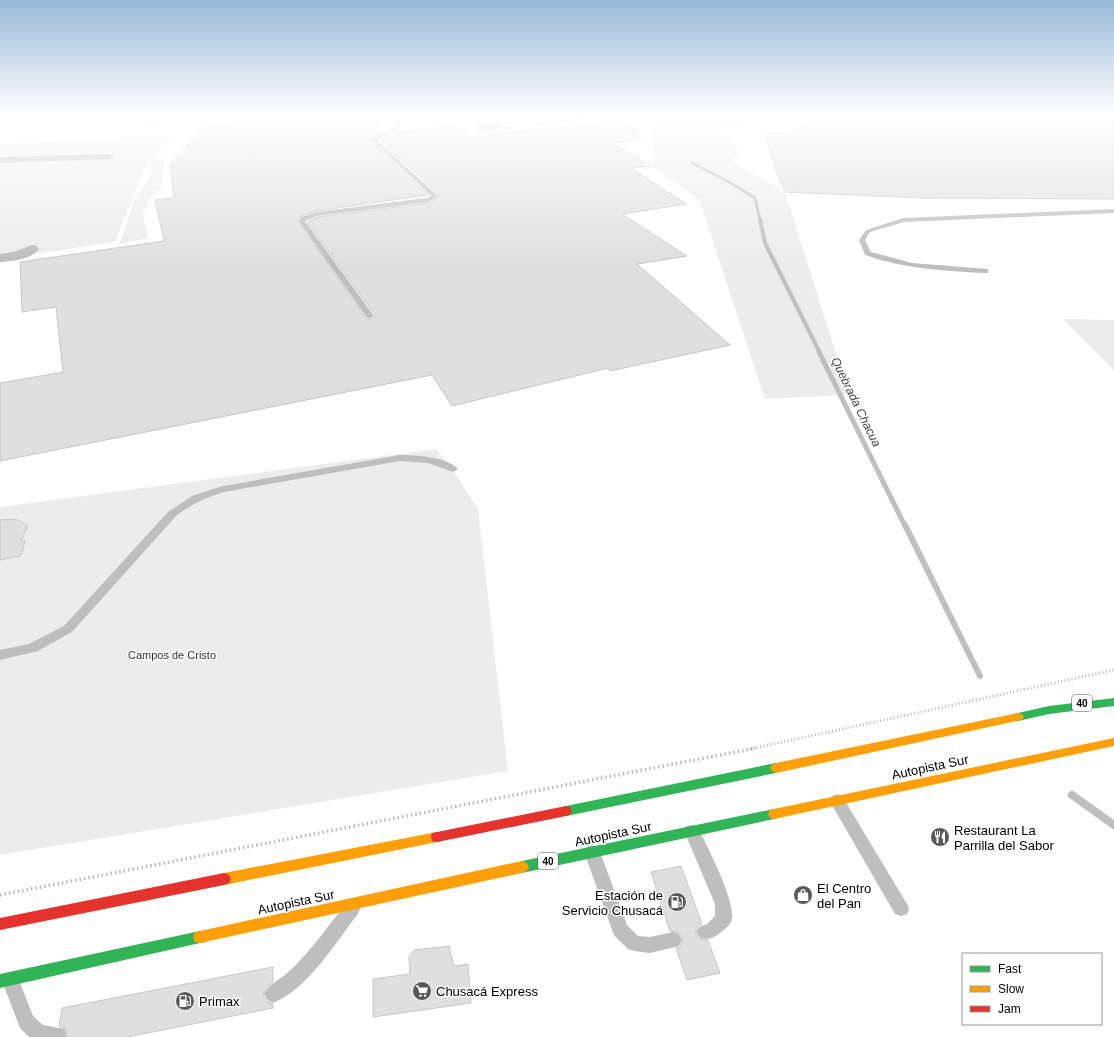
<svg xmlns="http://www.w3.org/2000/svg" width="1114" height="1037" font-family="Helvetica,sans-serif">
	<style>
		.green { fill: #ececec }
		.water { fill: #bfbfbf }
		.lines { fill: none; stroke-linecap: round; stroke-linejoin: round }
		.stream-far4 { stroke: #bfbfbf; stroke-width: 3 }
		.stream-far3 { stroke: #bfbfbf; stroke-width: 4 }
		.stream-far2 { stroke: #bfbfbf; stroke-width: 5 }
		.stream-far1 { stroke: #bfbfbf; stroke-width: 6 }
		.stream { stroke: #bfbfbf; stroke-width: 8 }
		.building { fill: #dfdfdf; stroke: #c7c7c7 }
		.path-far2 { stroke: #b9b9b9; stroke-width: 1.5; stroke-dasharray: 0.5 1; stroke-linecap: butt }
		.path-far1 { stroke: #b9b9b9; stroke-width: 3; stroke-dasharray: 1 2.5; stroke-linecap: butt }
		.path { stroke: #b9b9b9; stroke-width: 3.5; stroke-dasharray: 1.5 3; stroke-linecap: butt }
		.lane { fill: #bebebe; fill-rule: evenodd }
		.street { fill: #bebebe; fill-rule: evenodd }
		.fast { fill: #30b455; fill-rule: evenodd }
		.slow { fill: #ff9f0a; fill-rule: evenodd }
		.jam { fill: #e5322d; fill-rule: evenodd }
		.labels { text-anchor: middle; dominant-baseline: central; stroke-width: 3; stroke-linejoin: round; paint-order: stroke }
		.shield { fill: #fff; stroke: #4c4c4c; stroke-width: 1 }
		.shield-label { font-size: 10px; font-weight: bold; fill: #000 }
		.park-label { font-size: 11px; fill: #333; stroke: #fff }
		.water-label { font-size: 12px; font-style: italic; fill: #444; stroke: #fff }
		.near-street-label { font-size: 13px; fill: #000; stroke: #fff }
		.near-poi-label { font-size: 13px; fill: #000; stroke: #fff; text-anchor: start }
	</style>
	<rect width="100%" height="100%" fill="#fff"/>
	<!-- green -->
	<path class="green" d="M152,116H195L178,124L147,130L142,127L147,118Z
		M661,116H785L758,126L715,130L742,149L731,161L785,192L849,395L765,399L699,199L651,166L655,141L649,122Z
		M174,135L153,160L165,158L161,188L150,198L143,215L148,238L119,244L124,232L133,202L152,173L150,162L144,169L115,242L0,259V144Z
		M1063,319L1114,320V370Z
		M436,449L453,470L478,509L508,771L0,855V507Z"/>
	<!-- water -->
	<path class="water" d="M588,117L590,120L536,126L537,122Z
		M497,123L503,126L516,127L483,132L473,125Z"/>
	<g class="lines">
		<!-- stream-far4 -->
		<path class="stream-far4" d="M692,163L731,183L755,198L760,220"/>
		<!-- stream-far3 -->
		<path class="stream-far3" d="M760,219L765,243L820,353"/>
		<!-- stream-far2 -->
		<path class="stream-far2" d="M819,352L905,526"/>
		<!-- stream-far1 -->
		<path class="stream-far1" d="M905,525L980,676"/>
		<!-- stream -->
		<path class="stream" d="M1072,795L1114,825"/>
	</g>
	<!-- building -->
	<path class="building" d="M225,116H379L381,132L373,135L370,141L428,195L316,211L301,216L298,220L367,320L375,317V315L307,222L317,217L428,203L438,198V194L380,140L394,133L455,125L470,137L626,118L643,139L612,143L651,166L631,168L686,204L622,214L687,256L637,264L730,345L610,371L608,368L452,406L432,375L0,461V383L63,372L56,307L22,312L20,262L164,241L155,200L174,198L170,165L205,125L229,123Z
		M809,116H972L981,119L1007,116H1114V199L922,198L785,192L773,164H775L763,133L797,132Z
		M16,519L28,526L21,541H25L21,556L0,560V520Z
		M681,866L702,924L698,926L695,933L698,938L708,940L720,973L687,980L676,948L680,947L683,939L679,933L670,931L651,872Z
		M449,946L454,966L468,964L471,1003L373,1017V979L410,974L409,957L414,950Z
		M273,967V982L265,990L263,995L266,1001L273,1004V1008L127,1037H68L66,1029L59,1026L62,1008Z"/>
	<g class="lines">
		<!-- path-far2 -->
		<path class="path-far2" d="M412,120L435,123L498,121L515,123L577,116"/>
		<!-- path-far1 -->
		<path class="path-far1" d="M750,749L1114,670"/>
		<!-- path -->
		<path class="path" d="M0,895L756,748"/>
		<!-- lane -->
		<path class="lane" d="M397,116H403L399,129L377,140L437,195V197L428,202L317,216L305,221L374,316L370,318H367L299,221L301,217L316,212L426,198L431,196L371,140L373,136L387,132L395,127Z
			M1114,209V213L904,222L870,232L865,240L871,252L912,263L988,269V273H985C944,271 905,269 865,255L859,240L866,230L903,218Z
			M400,455C415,455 448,457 458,469L453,472L428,463L400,461L224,492C206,497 190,505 176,516L72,632L38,651L0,660V650L29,644L64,626L168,512L192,496L223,486Z
			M837,794L842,796L907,904L909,909L907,914L901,916L895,914L829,800L832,796Z
			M692,825L698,826L700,831C709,851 734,898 732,918C732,924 726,928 721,932C715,938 707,941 699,937L696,932L699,927L707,924L715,916V904L684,831L686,826Z
			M592,845L598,847L600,852L627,925L638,936L650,937L673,932L679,934L682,940L679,946L650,953L634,951L628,949L614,935L584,852L586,847Z
			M352,902L358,904L360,909L358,914C335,943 308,989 273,1003L267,1000L264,994C268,985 279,980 286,974C309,954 327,927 346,904Z
			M11,973L17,975L33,1016L43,1025L65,1029L67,1037H29L20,1028L2,981L5,975Z"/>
		<!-- street -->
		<path class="street" d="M108,154L114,157L112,159L0,163V157Z
			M32,245L37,246L39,249C31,260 12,261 0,262V254L14,252Z"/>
		<!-- fast -->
		<path class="fast" d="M1114,698V706L1049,714L1018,721L1014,720L1012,717L1014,714L1018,713L1049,706Z
			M776,763L780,765L782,768L780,771L776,773L566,816L562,815L560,811L562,807L566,806Z
			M774,809L778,810L780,814L778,818L774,819L522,873L517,871L515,867L517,863L522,861Z
			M200,931L205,932L207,937L205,942L200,943L0,988V974Z"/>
		<!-- slow -->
		<path class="slow" d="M1018,713L1022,714L1024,717L1022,720L776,773L772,771L770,768L772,765L776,763Z
			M1114,738V746L774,819L770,818L768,814L770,810L774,809Z
			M437,832L442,833L443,837L442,841L437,842L224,885L219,883L217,879L219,875L224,873Z
			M522,861L527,863L529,867L527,871L522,873L200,943L195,942L193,937L195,932L200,931Z"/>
		<!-- jam -->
		<path class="jam" d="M566,806L570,807L572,811L570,815L566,816L437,842L432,841L431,837L432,833L437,832Z
			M224,873L229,875L231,879L229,883L224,885L0,930V918Z"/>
	</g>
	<!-- sky -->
	<linearGradient id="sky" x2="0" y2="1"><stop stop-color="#97b8d8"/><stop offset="0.44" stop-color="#fff"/><stop offset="1" stop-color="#fff" stop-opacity="0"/></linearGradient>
	<rect width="1114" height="261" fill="url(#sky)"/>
	<!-- icons -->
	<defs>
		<symbol id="restaurant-disc" viewBox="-11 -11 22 22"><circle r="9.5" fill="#595959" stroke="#fff"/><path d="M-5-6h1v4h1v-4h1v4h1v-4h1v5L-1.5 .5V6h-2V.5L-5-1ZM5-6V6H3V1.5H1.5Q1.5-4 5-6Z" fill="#fff"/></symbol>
		<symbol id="shop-disc" viewBox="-11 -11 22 22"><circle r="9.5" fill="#595959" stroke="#fff"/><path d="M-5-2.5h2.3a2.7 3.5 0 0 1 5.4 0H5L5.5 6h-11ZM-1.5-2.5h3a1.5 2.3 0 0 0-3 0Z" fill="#fff"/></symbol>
		<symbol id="fuel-disc" viewBox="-11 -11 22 22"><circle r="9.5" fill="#595959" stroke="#fff"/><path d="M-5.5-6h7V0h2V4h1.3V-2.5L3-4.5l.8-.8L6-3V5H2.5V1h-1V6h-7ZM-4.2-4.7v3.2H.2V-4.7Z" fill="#fff"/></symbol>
		<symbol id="supermarket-disc" viewBox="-11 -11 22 22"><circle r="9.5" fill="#595959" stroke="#fff"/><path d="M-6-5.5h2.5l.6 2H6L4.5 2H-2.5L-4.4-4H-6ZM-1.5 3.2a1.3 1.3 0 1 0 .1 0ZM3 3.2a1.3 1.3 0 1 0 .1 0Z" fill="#fff"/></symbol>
	</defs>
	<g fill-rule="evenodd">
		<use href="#restaurant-disc" x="929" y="826" width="22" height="22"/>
		<use href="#shop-disc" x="792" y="884" width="22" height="22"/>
		<use href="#fuel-disc" x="666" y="891" width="22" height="22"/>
		<use href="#supermarket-disc" x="411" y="980" width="22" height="22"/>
		<use href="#fuel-disc" x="174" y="990" width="22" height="22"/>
	</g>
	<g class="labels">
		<!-- shield labels -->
		<g class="shield">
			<rect x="1072" y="695" width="20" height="16" rx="3"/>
			<rect x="538" y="853" width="20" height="16" rx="3"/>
		</g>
		<g class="shield-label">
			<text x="1082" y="703">40</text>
			<text x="548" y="861">40</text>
		</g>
		<!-- park labels -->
		<g class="park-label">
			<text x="172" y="655">Campos de Cristo</text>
		</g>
		<!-- water labels -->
		<g class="water-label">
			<text transform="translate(856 402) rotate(64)">Quebrada Chacua</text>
		</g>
		<!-- near-street labels -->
		<g class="near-street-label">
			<text transform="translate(930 767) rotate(-12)">Autopista Sur</text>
			<text transform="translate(613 834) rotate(-12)">Autopista Sur</text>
			<text transform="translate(296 902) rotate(-12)">Autopista Sur</text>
		</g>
		<!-- near-poi labels -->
		<g class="near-poi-label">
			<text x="954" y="830">Restaurant La<tspan x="954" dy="15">Parrilla del Sabor</tspan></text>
			<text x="817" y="888">El Centro<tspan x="817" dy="15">del Pan</tspan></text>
			<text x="663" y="895" text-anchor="end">Estación de<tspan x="663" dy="15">Servicio Chusacá</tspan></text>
			<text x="436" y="991">Chusacá Express</text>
			<text x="199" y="1001">Primax</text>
		</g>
	</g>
	<!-- legend -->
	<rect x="962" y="953" width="140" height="72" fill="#ffffff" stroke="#999999"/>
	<rect x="970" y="966" width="20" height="6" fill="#30b455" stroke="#999999"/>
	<text x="998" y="973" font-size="12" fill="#000000">Fast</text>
	<rect x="970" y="986" width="20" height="6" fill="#ff9f0a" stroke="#999999"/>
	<text x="998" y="993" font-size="12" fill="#000000">Slow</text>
	<rect x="970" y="1006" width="20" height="6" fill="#e5322d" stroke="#999999"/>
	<text x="998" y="1013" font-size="12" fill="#000000">Jam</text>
</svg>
